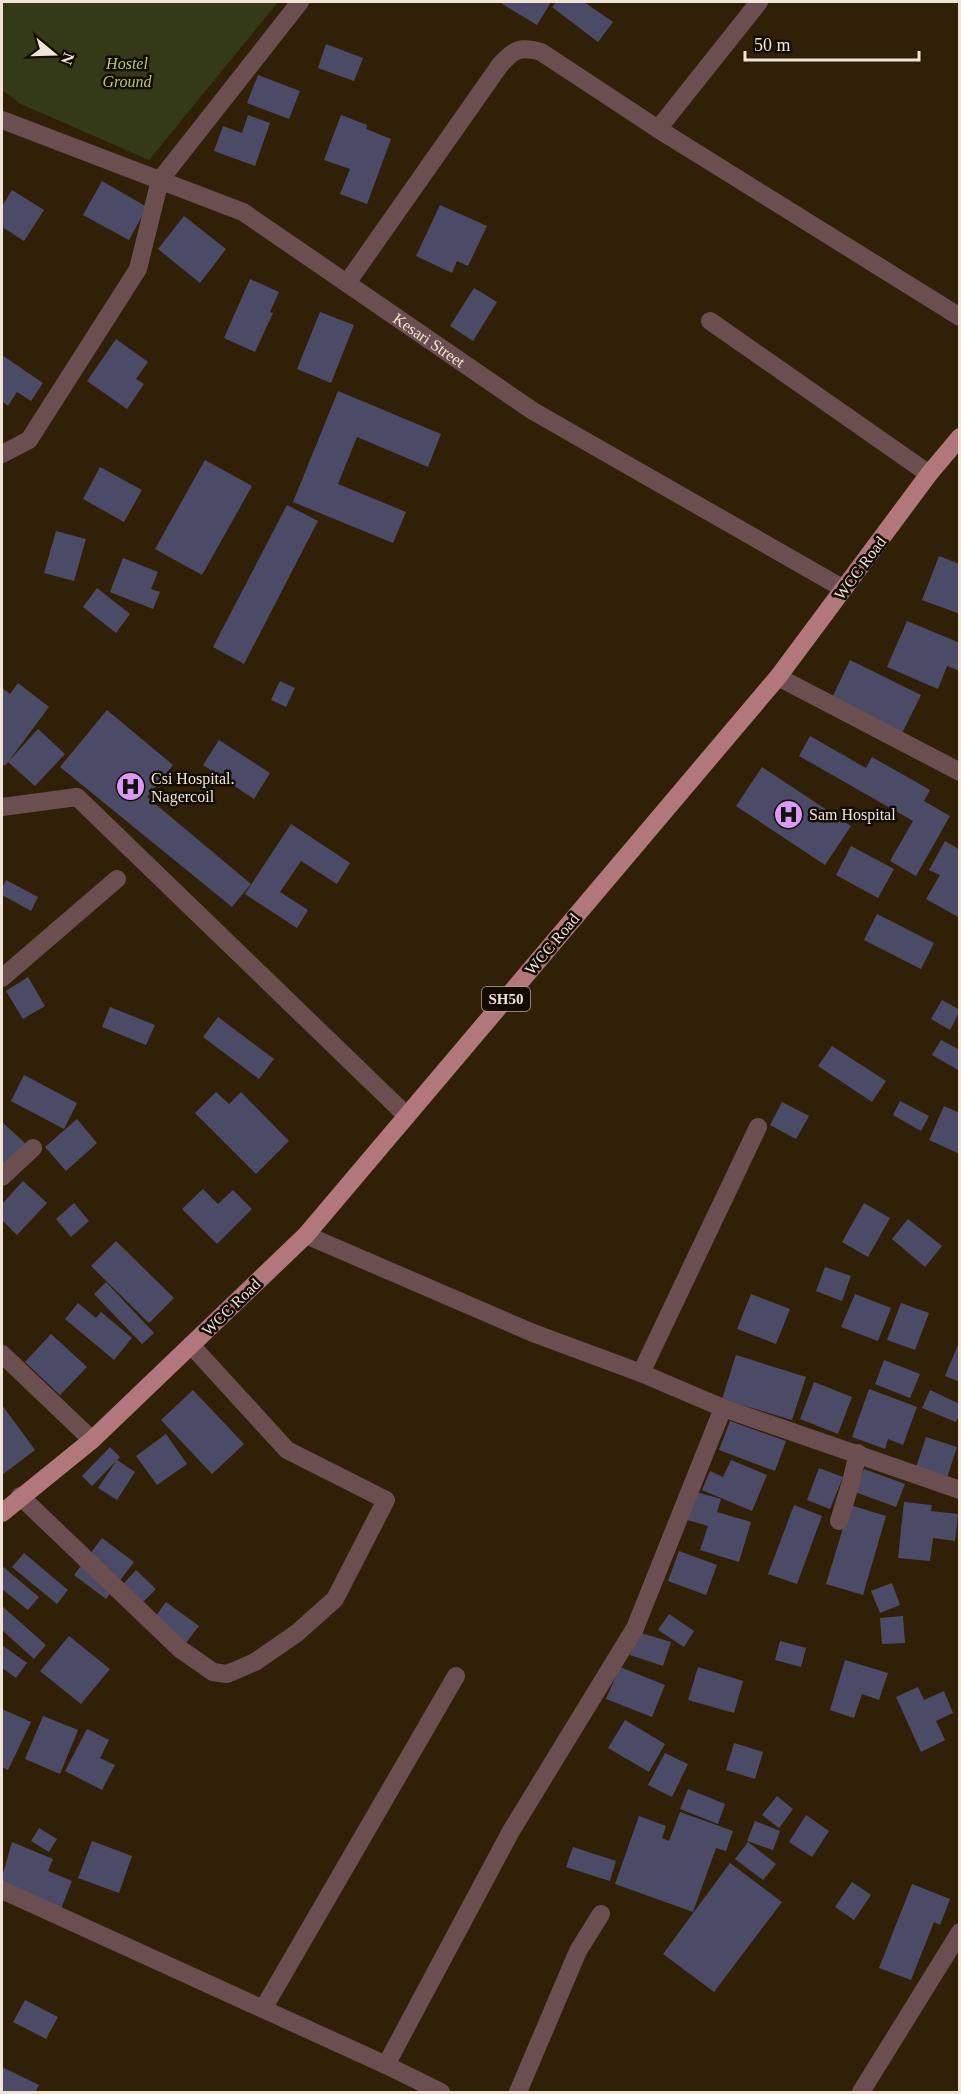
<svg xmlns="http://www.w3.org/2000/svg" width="961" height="2094" font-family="Georgia,serif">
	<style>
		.green { fill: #343a17 }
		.building { fill: #4b4b67 }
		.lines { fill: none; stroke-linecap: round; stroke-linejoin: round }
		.minor { stroke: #6b4e50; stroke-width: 18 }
		.major { stroke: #b2777b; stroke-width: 18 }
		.labels { text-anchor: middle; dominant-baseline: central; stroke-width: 5; stroke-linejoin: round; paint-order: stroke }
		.shield { fill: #130c03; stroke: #aea397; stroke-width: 1.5 }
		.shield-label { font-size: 15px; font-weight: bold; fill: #f0e4d6 }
		.park-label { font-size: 16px; font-style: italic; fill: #b9c86d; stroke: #130c03 }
		.street-label { font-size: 16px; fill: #f0e4d6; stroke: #130c03 }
		.poi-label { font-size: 16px; fill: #f0e4d6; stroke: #130c03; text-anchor: start }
	</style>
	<rect width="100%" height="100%" fill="#312008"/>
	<!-- green -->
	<path class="green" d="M2,2H278L149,160L21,104L2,90Z"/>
	<!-- building -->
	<path class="building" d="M499,2H551L537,25Z
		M556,2H584L613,22L598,42L552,7Z
		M326,44L363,58L354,81L318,68Z
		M258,75L300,91L289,119L247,103Z
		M248,115L270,123L255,166L214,151L223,126L242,133Z
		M341,115L367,125L366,129L391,139L367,204L340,194L350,169L324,160Z
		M102,181L147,207L129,240L83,215Z
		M12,190L44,210L24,241L2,227V206Z
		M440,205L487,226L468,266L457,261L452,273L416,256Z
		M184,216L226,249L200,283L158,249Z
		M250,279L279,292L270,312L273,313L255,352L224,338Z
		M474,288L497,302L473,341L450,326Z
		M320,312L354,325L331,383L297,369Z
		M116,339L148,362L136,379L144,384L127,409L87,381Z
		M2,355L43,383L31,401L17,392L8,406L2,401Z
		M338,391L441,434L428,467L357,437L338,484L406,512L393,543L293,502Z
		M205,460L252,486L202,575L155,549Z
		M100,467L142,490L124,522L83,499Z
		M287,505L318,521L244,664L213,647Z
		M56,531L86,539L74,581L44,573Z
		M939,556L960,564V614L922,600Z
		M123,558L158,572L151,589L160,592L153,609L110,592Z
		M97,588L130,614L116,633L83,607Z
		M907,621L960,643V671L947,666L938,689L887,667Z
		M850,660L921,695L900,737L830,702Z
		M280,681L295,688L286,707L271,700Z
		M18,683L49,707L5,766L2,763V688L10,694Z
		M107,710L173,765L147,797L251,884L232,907L60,767Z
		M38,729L65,754L35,786L8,762Z
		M810,736L866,768L872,757L930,790L924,801L950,816L916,876L890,861L913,821L799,756Z
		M219,740L270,773L254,799L203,765Z
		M762,767L851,826L825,865L736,806Z
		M291,824L350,863L337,884L301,861L280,892L308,910L297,928L245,894Z
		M945,841L960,850V918L926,899L940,875L929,870Z
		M851,846L894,869L878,898L836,875Z
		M6,880L38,897L31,911L2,895V888Z
		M877,914L934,943L921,969L864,940Z
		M28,977L45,1006L23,1019L6,991Z
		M942,1000L960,1010L950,1030L931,1019Z
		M110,1007L155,1025L146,1045L102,1027Z
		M218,1017L274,1059L259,1079L203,1037Z
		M941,1040L960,1050V1071L932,1055Z
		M832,1046L886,1081L872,1102L818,1066Z
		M24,1075L77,1103L64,1129L11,1101Z
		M216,1092L229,1104L241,1092L289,1141L256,1174L195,1113Z
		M900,1101L929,1116L921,1131L893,1115Z
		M782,1102L809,1116L796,1139L770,1125Z
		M944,1106L960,1113V1154L929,1140Z
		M77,1119L97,1143L66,1171L45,1147Z
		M2,1122L26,1144L2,1173Z
		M23,1181L47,1203L17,1235L2,1220V1204Z
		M203,1189L218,1204L233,1190L252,1209L217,1244L182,1209Z
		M74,1203L89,1221L71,1237L56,1219Z
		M864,1203L890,1218L868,1257L842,1242Z
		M908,1219L942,1246L925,1267L892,1239Z
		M116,1241L174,1298L149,1323L91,1266Z
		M825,1267L851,1276L842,1301L816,1291Z
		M106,1282L154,1333L142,1344L94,1294Z
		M751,1294L790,1309L776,1344L737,1329Z
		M855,1294L891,1308L878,1341L841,1327Z
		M78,1303L96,1318L101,1312L132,1338L114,1360L65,1319Z
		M901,1303L929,1313L915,1350L887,1340Z
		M51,1334L87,1367L60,1395L25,1362Z
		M960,1340V1382L945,1376Z
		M736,1355L806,1377L792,1420L722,1399Z
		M884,1360L920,1374L910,1398L875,1384Z
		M814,1382L852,1397L838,1434L800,1419Z
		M869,1389L917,1407L903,1445L888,1439L885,1449L852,1437Z
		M193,1390L244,1444L212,1474L161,1420Z
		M930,1390L960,1404V1414L956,1422L922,1408Z
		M2,1405L35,1450L2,1475Z
		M730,1421L786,1441L775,1471L719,1450Z
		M166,1434L187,1464L157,1485L136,1456Z
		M926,1437L957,1447L947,1478L916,1467Z
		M110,1447L120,1457L92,1486L82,1476Z
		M117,1460L135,1472L117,1500L98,1488Z
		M731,1460L767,1475L752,1511L702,1490L710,1471L723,1477Z
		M819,1468L843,1477L830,1509L807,1500Z
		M864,1469L905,1484L896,1507L855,1492Z
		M693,1491L721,1499L717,1512L751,1522L739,1562L700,1550L708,1526L684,1519Z
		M904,1502L932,1505L931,1511L958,1514L955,1541L933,1538L930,1561L898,1558Z
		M794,1505L822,1516L797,1584L768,1574Z
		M850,1505L886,1516L863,1595L826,1584Z
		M102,1538L134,1562L106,1599L74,1575Z
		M679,1551L717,1565L706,1595L668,1581Z
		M24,1553L68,1590L57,1604L12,1567Z
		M2,1566L39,1597L28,1610L2,1589Z
		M136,1570L156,1589L135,1610L116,1592Z
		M892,1583L900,1605L880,1613L871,1591Z
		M166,1602L199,1626L182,1648L150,1624Z
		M2,1606L46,1645L34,1659L2,1630Z
		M669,1614L694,1631L684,1647L658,1630Z
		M903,1616L905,1643L882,1644L880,1618Z
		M638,1632L671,1642L663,1666L630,1655Z
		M69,1636L110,1669L81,1704L40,1671Z
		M780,1641L806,1648L801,1667L775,1660Z
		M2,1645L27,1663L16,1678L2,1668Z
		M845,1660L888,1673L879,1700L862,1694L854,1718L830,1710Z
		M620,1667L665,1685L652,1717L606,1699Z
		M698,1667L743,1681L734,1713L688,1700Z
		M918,1687L924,1700L944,1691L953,1713L936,1721L945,1740L921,1752L896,1697Z
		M2,1709L31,1722L8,1770L2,1767Z
		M43,1716L78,1730L60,1774L25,1759Z
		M625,1720L665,1744L649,1772L608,1748Z
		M87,1729L109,1740L100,1758L115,1765L102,1790L65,1771Z
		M734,1743L763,1752L755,1779L726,1770Z
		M665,1753L688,1764L672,1797L648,1785Z
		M688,1789L725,1804L718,1824L680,1809Z
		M777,1796L793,1809L779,1828L762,1815Z
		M680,1812L733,1831L726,1851L716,1848L693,1912L615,1884L639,1816L666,1826L662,1838L669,1841Z
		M806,1815L829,1831L812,1857L789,1842Z
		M755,1821L780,1831L773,1850L747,1841Z
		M39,1828L57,1839L49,1852L31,1841Z
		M92,1841L132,1856L119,1893L78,1878Z
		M12,1842L53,1859L48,1871L72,1881L59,1914L2,1887V1877Z
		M748,1842L776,1864L763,1880L735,1859Z
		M573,1847L616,1861L610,1881L566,1867Z
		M730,1863L782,1902L714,1992L663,1954Z
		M852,1882L871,1895L854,1920L835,1907Z
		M912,1884L950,1899L940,1925L934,1922L911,1980L879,1968Z
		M25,2000L58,2017L46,2039L13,2022Z
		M2,2067L39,2085L35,2092H2Z"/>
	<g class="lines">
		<!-- minor -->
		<g class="minor">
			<path id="s1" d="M2,120L243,212L533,411L844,589"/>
			<path d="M658,129L759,2"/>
			<path d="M347,283L500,65C514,49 521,46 541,52L658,129L960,317"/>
			<path d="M710,321L929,474"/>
			<path d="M2,454L29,440L138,269L160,180L300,2"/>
			<path d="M778,677L960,772"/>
			<path d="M2,807L77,797L407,1116"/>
			<path d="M2,978L117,879"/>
			<path d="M2,1177L33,1148"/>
			<path d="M306,1235L533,1333L641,1373L723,1408L960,1490"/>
			<path d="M2,1354L92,1440"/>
			<path d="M641,1373L758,1127"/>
			<path d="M20,1496L180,1649L213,1672L227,1674L255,1662L297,1633L335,1599L386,1500L287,1450L191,1345"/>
			<path d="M839,1521L851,1482L858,1453"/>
			<path d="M2,1890L386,2065L441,2092"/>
			<path d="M263,2009L456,1676"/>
			<path d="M386,2065L511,1831L635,1628L723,1408"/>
			<path d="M518,2092L578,1951L601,1914"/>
			<path d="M861,2092L960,1932"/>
		</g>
		<!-- major -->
		<path class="major" d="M2,1513L92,1440L306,1235L778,677L929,474L960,437"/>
	</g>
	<!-- icons -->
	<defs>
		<symbol id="hospital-disc" viewBox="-11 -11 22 22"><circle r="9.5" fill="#db99f6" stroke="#130c03"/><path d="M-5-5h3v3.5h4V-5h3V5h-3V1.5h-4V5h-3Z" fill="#111"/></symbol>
	</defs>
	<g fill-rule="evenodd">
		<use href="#hospital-disc" x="114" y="770" width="33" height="33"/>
		<use href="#hospital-disc" x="772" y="798" width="33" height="33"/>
	</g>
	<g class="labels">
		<!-- shield labels -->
		<rect class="shield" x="482" y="987" width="48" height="24" rx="4.5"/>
		<g class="shield-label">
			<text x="506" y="999">SH50</text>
		</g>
		<!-- park labels -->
		<g class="park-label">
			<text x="127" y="63">Hostel<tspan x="127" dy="18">Ground</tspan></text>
		</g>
		<!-- street labels -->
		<g class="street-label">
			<text stroke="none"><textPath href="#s1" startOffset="484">Kesari Street</textPath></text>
			<text transform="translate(860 568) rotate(-53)">WCC Road</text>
			<text transform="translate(552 944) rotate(-50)">WCC Road</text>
			<text transform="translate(231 1307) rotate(-44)">WCC Road</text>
		</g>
		<!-- poi labels -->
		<g class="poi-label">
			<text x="151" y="778">Csi Hospital.<tspan x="151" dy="18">Nagercoil</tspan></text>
			<text x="809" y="814">Sam Hospital</text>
		</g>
	</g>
	<!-- border -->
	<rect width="961" height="2094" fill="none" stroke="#f0e4d6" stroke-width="6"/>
	<!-- north arrow -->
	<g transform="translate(54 54) rotate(109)" stroke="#130c03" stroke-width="4.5" paint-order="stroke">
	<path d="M0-4.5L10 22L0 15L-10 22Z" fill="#f0e4d6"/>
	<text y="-9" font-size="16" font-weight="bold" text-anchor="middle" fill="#f0e4d6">N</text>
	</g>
	<!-- scale -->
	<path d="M745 51v9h174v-9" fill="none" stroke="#f0e4d6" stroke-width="3"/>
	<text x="754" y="51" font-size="18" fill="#f0e4d6" stroke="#130c03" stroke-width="4.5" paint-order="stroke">50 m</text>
</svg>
